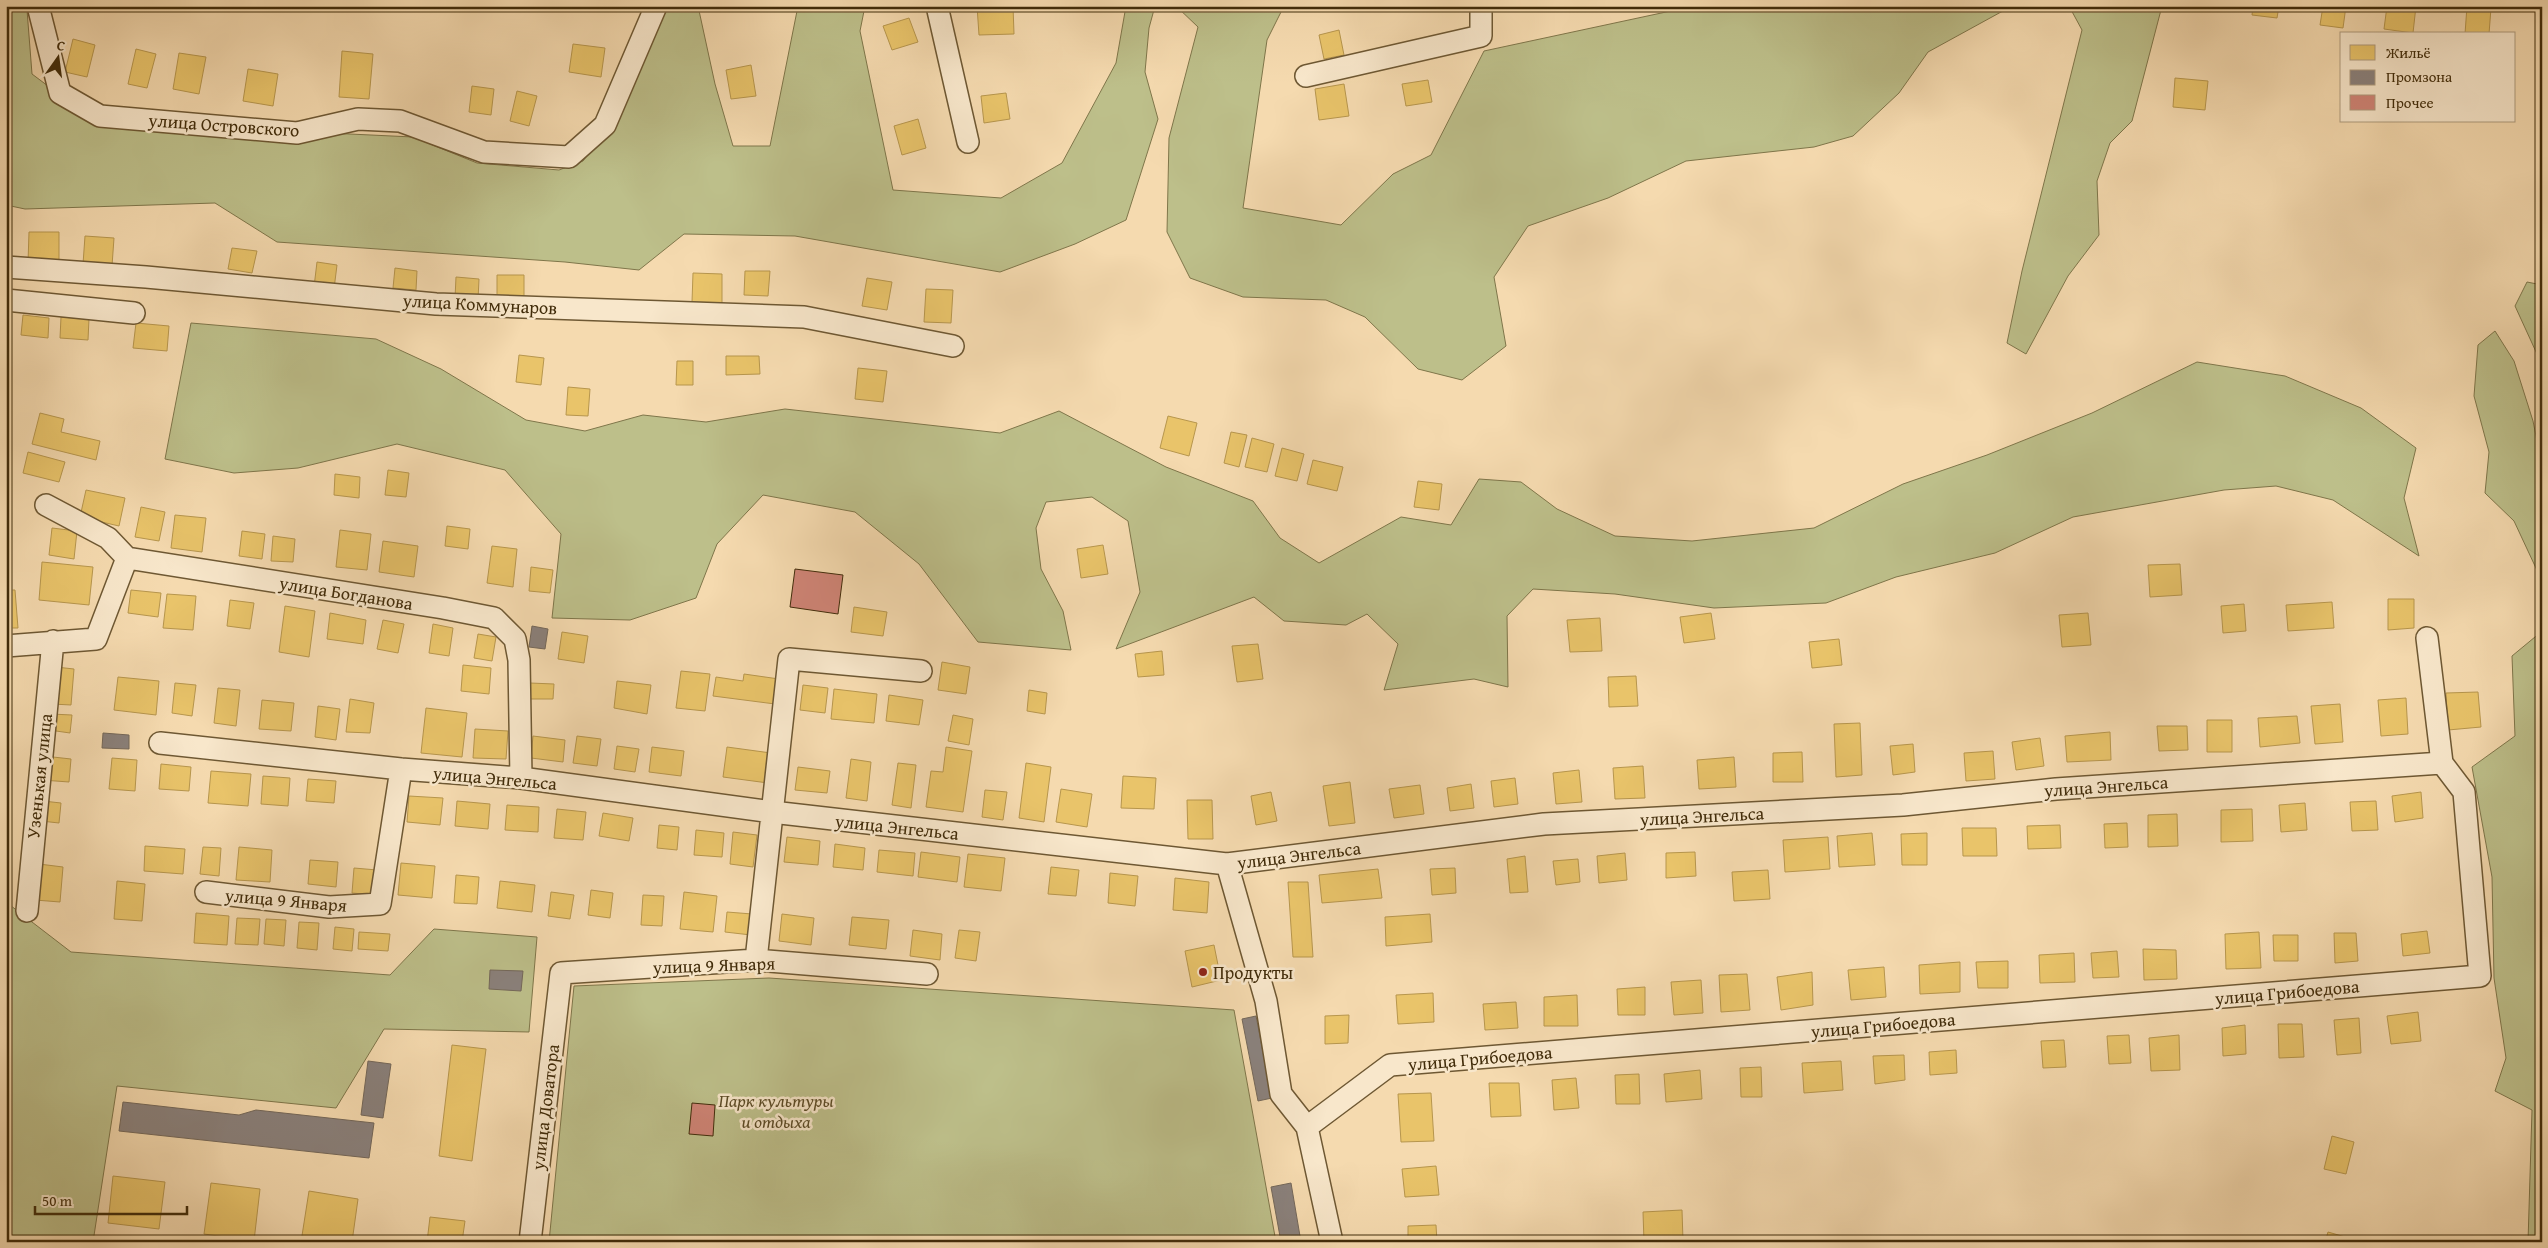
<svg xmlns="http://www.w3.org/2000/svg" width="2548" height="1248" font-family="'Gentium Book Plus',serif">
	<style>
		.green { fill: #bdbf8a; stroke: #7f764a }
		.homes { fill: #e9c46a; stroke: #b7964d }
		.industry { fill: #8a817c; stroke: #74685a }
		.building { fill: #cf8476; stroke: #412c0a }
		.lines { fill: none; stroke-linecap: round; stroke-linejoin: round }
		.street-casing { stroke: #6e5833; stroke-width: 24 }
		.street { stroke: #f8e7cb; stroke-width: 21 }
		.poi-dot { fill: #8f2418; stroke: #f8e7cb; stroke-width: 2 }
		.labels { text-anchor: middle; dominant-baseline: central; stroke-width: 5; stroke-linejoin: round; paint-order: stroke }
		.street-label { font-size: 18px; fill: #412c0a; stroke: #f8e7cb }
		.poi-label { font-size: 18px; fill: #412c0a; stroke: #f8e7cb; text-anchor: start }
		.park-label { font-size: 18px; font-style: italic; fill: #5a4924; stroke: #f8e7cb }
	</style>
	<rect width="100%" height="100%" fill="#f5daaf"/>
	<filter id="stains"><feTurbulence type="fractalNoise" baseFrequency=".004" numOctaves="4"/><feColorMatrix values="0 0 0 0 .2 0 0 0 0 .09 0 0 0 0 .02 0 0 0 .5 -.17"/></filter>
	<radialGradient id="worn" r=".72"><stop offset=".6" stop-color="#630" stop-opacity="0"/><stop offset="1" stop-color="#630" stop-opacity=".3"/></radialGradient>
	<!-- green -->
	<path class="green" d="M662,6H698L715,84L733,146H770L798,6H865L860,31L893,190L1001,198L1062,163L1116,63L1126,6H1155L1149,28L1145,72L1158,119L1126,220L1075,244L1000,272L795,236L684,234L639,270L565,262L277,242L215,203L25,209L6,205V11L27,10L32,74L96,122L413,137L477,163L559,170L583,161L620,113Z
		M1176,6H1284L1267,40L1243,208L1341,225L1393,174L1431,155L1484,51L1694,6H2017L2001,12L1928,52L1899,93L1853,136L1814,147L1686,161L1608,198L1528,226L1494,277L1506,346L1462,380L1418,369L1365,317L1326,300L1243,297L1190,278L1167,232L1169,138L1198,27Z
		M2069,6H2162L2132,121L2110,143L2097,181L2099,235L2068,276L2026,354L2007,343L2022,271L2082,30Z
		M2527,282L2542,285V359L2537,354L2515,306Z
		M191,323L376,339L441,369L526,420L585,431L643,415L706,422L785,409L1000,433L1059,411L1166,467L1253,501L1280,538L1319,563L1401,517L1451,525L1479,479L1521,482L1557,509L1615,536L1692,541L1814,528L1903,484L1987,455L2092,413L2197,362L2285,376L2361,408L2416,448L2404,498L2419,556L2333,500L2276,486L2224,490L2073,517L1995,553L1896,577L1826,603L1714,608L1615,594L1533,589L1507,616L1508,687L1474,679L1384,690L1398,644L1367,614L1346,625L1284,621L1254,597L1116,649L1140,592L1128,521L1092,497L1046,502L1036,528L1041,569L1063,611L1071,650L978,642L919,564L855,512L763,495L717,544L696,598L630,620L552,618L561,534L505,470L397,444L298,468L234,473L165,459Z
		M2495,331L2514,361L2533,421L2542,466V581L2514,521L2485,493L2489,452L2474,396L2478,345Z
		M2542,625V1242H2528L2532,1110L2495,1091L2506,1058L2494,978L2492,877L2472,767L2515,736L2512,656L2541,632Z
		M6,902L71,952L390,975L434,929L537,937L529,1032L384,1029L336,1108L117,1086L93,1242H6Z
		M769,978L1234,1010L1276,1242H549L574,986Z"/>
	<!-- homes -->
	<path class="homes" d="M71,6H110L109,11Z
		M977,6H1013L1014,34L979,35Z
		M2253,6H2279L2277,18L2252,15Z
		M2323,6H2346L2343,28L2320,25Z
		M2387,6H2416L2413,33L2384,29Z
		M2467,6L2491,8L2489,34H2465Z
		M909,18L918,42L892,50L883,26Z
		M1339,30L1344,55L1324,59L1319,35Z
		M73,39L95,45L87,77L65,72Z
		M573,44L605,48L601,77L569,72Z
		M136,49L156,54L147,88L128,84Z
		M342,51L373,54L369,99L339,97Z
		M179,53L206,57L199,94L173,89Z
		M751,65L756,96L731,99L726,70Z
		M248,69L278,74L273,106L243,101Z
		M2175,78L2208,81L2205,110L2173,107Z
		M1428,80L1432,102L1406,106L1402,84Z
		M1344,84L1349,116L1319,120L1315,89Z
		M472,86L494,89L491,115L469,112Z
		M517,91L537,96L529,126L510,121Z
		M1006,93L1010,119L984,123L981,96Z
		M918,119L926,148L902,155L894,126Z
		M29,232H59V265L28,263Z
		M85,236L114,238L112,266L83,264Z
		M232,248L257,251L252,273L228,269Z
		M317,262L337,265L334,289L314,287Z
		M395,268L417,271L416,290L393,288Z
		M745,271H770L768,296L744,295Z
		M693,273L722,274V303L692,302Z
		M497,275H524V302H497Z
		M456,277L479,279L478,300L455,298Z
		M867,278L892,282L887,310L862,306Z
		M926,289L953,290L951,323L924,322Z
		M23,315L49,318L48,338L21,335Z
		M61,317L89,319L88,340L60,338Z
		M136,323L169,326L167,351L133,348Z
		M519,355L544,358L541,385L516,382Z
		M726,356H759L760,374L726,375Z
		M677,361H693V385H676Z
		M858,368L887,371L883,402L855,399Z
		M568,387L590,389L588,416L566,415Z
		M40,413L64,419L61,432L100,441L96,460L32,444Z
		M1168,416L1197,423L1189,456L1160,448Z
		M1231,432L1247,435L1239,467L1224,463Z
		M1252,438L1274,444L1267,472L1245,467Z
		M1282,448L1304,454L1297,481L1275,476Z
		M28,452L65,462L59,482L23,473Z
		M1313,460L1343,467L1337,491L1307,484Z
		M388,470L409,473L406,497L385,495Z
		M335,474L360,477L359,498L334,495Z
		M1418,481L1442,484L1439,510L1414,507Z
		M86,490L125,498L119,526L80,517Z
		M141,507L165,512L159,541L135,537Z
		M175,515L206,518L202,552L171,548Z
		M447,526L470,529L468,549L445,546Z
		M52,528L77,531L74,559L49,555Z
		M340,530L371,534L367,570L336,567Z
		M242,531L265,534L262,559L239,556Z
		M273,536L295,539L293,562L271,561Z
		M383,541L418,546L414,577L379,572Z
		M1103,545L1108,574L1081,578L1077,549Z
		M492,546L517,549L513,587L487,583Z
		M42,562L93,567L89,605L39,600Z
		M2180,564L2182,595L2150,597L2148,565Z
		M531,567L553,570L550,593L529,591Z
		M6,590H15L18,628H6Z
		M131,590L161,593L158,617L128,613Z
		M167,594L196,596L193,630L163,628Z
		M2388,599H2414V628L2388,630Z
		M230,600L254,603L250,629L227,626Z
		M2332,602L2334,628L2288,631L2286,605Z
		M2244,604L2246,631L2223,633L2221,606Z
		M285,606L315,611L309,657L279,652Z
		M854,607L887,612L883,636L851,632Z
		M330,613L366,620L363,644L327,639Z
		M1711,613L1715,639L1684,643L1680,617Z
		M2088,613L2091,645L2062,647L2059,615Z
		M1600,618L1602,651L1570,652L1567,620Z
		M383,620L404,624L398,653L377,649Z
		M433,624L453,628L449,656L429,653Z
		M562,632L588,636L584,663L558,659Z
		M478,634L496,637L492,661L474,658Z
		M1839,639L1842,665L1812,668L1809,642Z
		M1258,644L1263,679L1237,682L1232,646Z
		M1162,651L1164,675L1138,677L1135,654Z
		M942,662L970,667L966,694L938,690Z
		M463,665L491,668L489,694L461,691Z
		M56,667L74,669L71,705L52,704Z
		M681,671L710,674L705,711L676,708Z
		M744,674L779,679L775,704L713,696L716,677L743,681Z
		M1636,676L1638,706L1609,707L1608,677Z
		M118,677L159,681L156,715L114,710Z
		M617,681L651,685L647,714L614,708Z
		M175,683L196,685L192,716L172,713Z
		M530,683L554,684L553,699H529Z
		M803,685L828,688L825,713L800,710Z
		M218,688L240,690L236,726L214,723Z
		M834,689L877,694L874,723L831,719Z
		M1029,690L1047,693L1045,714L1027,711Z
		M2478,692L2481,727L2448,730L2446,693Z
		M889,695L923,700L919,725L886,721Z
		M2406,698L2408,734L2381,736L2378,700Z
		M350,699L374,703L370,733L346,732Z
		M262,700L294,703L291,731L259,729Z
		M2340,704L2343,742L2315,744L2311,706Z
		M318,706L340,709L336,740L315,737Z
		M426,708L467,713L462,757L421,753Z
		M51,714L72,715L70,733L49,730Z
		M953,715L973,719L969,745L948,741Z
		M2297,716L2300,743L2260,747L2258,718Z
		M2207,720H2232V752H2207Z
		M1860,723L1862,775L1836,777L1834,724Z
		M2157,726H2187L2188,750L2159,751Z
		M475,729L508,731L506,759L473,758Z
		M2110,732L2111,760L2067,762L2065,736Z
		M533,736L565,740L563,762L531,758Z
		M577,736L601,739L597,766L573,763Z
		M2040,738L2044,766L2016,770L2012,742Z
		M1913,744L1915,772L1893,775L1890,746Z
		M617,746L639,749L635,772L614,769Z
		M652,747L684,751L681,776L649,772Z
		M727,747L771,753L768,783L723,777Z
		M946,747L972,751L963,812L926,807L931,771L943,772Z
		M1993,751L1995,779L1966,781L1964,753Z
		M1802,752L1803,782H1773V753Z
		M44,756L71,759L69,782L42,780Z
		M1734,757L1736,787L1699,789L1697,760Z
		M112,758L137,760L135,791L109,789Z
		M851,759L871,762L867,801L846,798Z
		M898,763L916,765L911,808L892,805Z
		M1026,763L1051,767L1044,822L1019,818Z
		M161,764L191,767L189,791L159,789Z
		M1643,766L1645,798L1615,799L1613,768Z
		M798,767L830,771L827,793L795,790Z
		M1579,770L1582,802L1556,804L1553,773Z
		M211,771L251,774L248,806L208,803Z
		M263,776L290,778L288,806L261,804Z
		M1123,776L1156,778L1154,809L1121,808Z
		M1515,778L1518,804L1494,807L1491,781Z
		M308,779L336,781L334,803L306,801Z
		M1350,782L1355,823L1329,826L1323,786Z
		M1471,784L1474,808L1450,811L1447,788Z
		M1420,785L1424,814L1394,818L1389,789Z
		M1061,789L1092,794L1087,827L1056,822Z
		M985,790L1007,792L1003,820L982,817Z
		M1271,792L1277,821L1256,825L1251,796Z
		M2421,792L2423,818L2395,822L2392,796Z
		M409,796L443,798L440,825L407,822Z
		M1187,800H1212L1213,839H1188Z
		M43,801L61,803L59,823L41,821Z
		M457,801L490,804L488,829L455,826Z
		M2376,801L2378,830L2352,831L2350,802Z
		M2305,803L2307,830L2281,832L2279,805Z
		M507,805L539,807L538,832L505,830Z
		M557,809L586,812L583,840L554,838Z
		M2252,809L2253,841L2221,842V810Z
		M603,813L633,818L629,841L599,836Z
		M2177,814L2178,846L2148,847V815Z
		M2127,823L2128,847L2105,848L2104,824Z
		M659,825L679,827L677,850L657,848Z
		M2060,825L2061,848L2028,849L2027,826Z
		M1962,828H1996L1997,856H1963Z
		M696,830L724,833L722,857L694,855Z
		M733,832L757,835L753,867L730,864Z
		M1872,833L1875,865L1839,867L1837,836Z
		M1927,833V865H1902L1901,834Z
		M787,837L820,841L818,865L784,862Z
		M1828,837L1830,869L1785,872L1783,840Z
		M835,844L865,848L863,870L833,867Z
		M145,846L185,849L183,874L144,871Z
		M203,847L221,848L219,876L200,874Z
		M239,847L272,850L270,882L236,880Z
		M879,850L915,853L913,876L877,872Z
		M921,852L960,857L957,882L918,877Z
		M1695,852L1696,876L1666,878V853Z
		M1625,853L1627,880L1599,883L1597,856Z
		M968,854L1005,858L1001,891L964,887Z
		M1525,856L1528,892L1510,893L1507,859Z
		M1578,859L1580,882L1556,885L1553,861Z
		M310,860L338,862L336,887L308,884Z
		M401,863L435,866L432,898L398,895Z
		M39,864L63,867L60,902L35,900Z
		M1051,867L1079,870L1076,896L1048,894Z
		M354,868L377,870L375,895L352,893Z
		M1455,868L1456,893L1432,895L1430,869Z
		M1378,869L1382,898L1322,903L1319,875Z
		M1768,870L1770,899L1734,901L1732,872Z
		M1110,873L1138,876L1135,906L1108,903Z
		M456,875L479,877L477,904L454,903Z
		M1175,878L1209,882L1207,913L1173,910Z
		M117,881L145,884L142,921L114,919Z
		M500,881L535,885L532,912L497,908Z
		M1288,882H1308L1313,957H1293Z
		M591,890L613,893L610,918L588,915Z
		M551,892L574,895L570,919L548,916Z
		M684,892L717,896L713,932L680,929Z
		M643,895L664,896L662,926L641,925Z
		M727,912L752,914L751,935L725,932Z
		M196,913L229,916L227,945L194,943Z
		M782,914L814,918L811,945L779,941Z
		M1430,914L1432,942L1386,946L1385,917Z
		M852,917L889,920L886,949L849,945Z
		M237,918L260,919L258,945L235,944Z
		M266,919L286,920L284,946L264,944Z
		M299,922L319,923L317,950L297,948Z
		M335,927L354,929L352,951L333,949Z
		M913,930L942,934L940,960L910,956Z
		M959,930L980,932L976,961L955,958Z
		M2427,931L2430,953L2403,956L2401,934Z
		M359,932L390,934L388,951L358,949Z
		M2259,932L2261,968L2226,969L2225,934Z
		M2334,933H2356L2358,961L2335,963Z
		M2273,935H2298V961H2274Z
		M1214,945L1221,980L1192,987L1185,951Z
		M2143,949L2176,950L2177,979L2144,980Z
		M2117,951L2119,977L2093,978L2091,953Z
		M2074,953L2075,982L2040,983L2039,955Z
		M2008,961V988H1978L1976,962Z
		M1960,962V992L1920,994L1919,965Z
		M1884,967L1886,997L1851,1000L1848,970Z
		M1812,972L1813,1005L1781,1010L1777,977Z
		M1747,974L1750,1010L1721,1012L1719,975Z
		M1701,980L1703,1013L1674,1015L1671,982Z
		M1645,987V1015H1618L1617,989Z
		M1433,993L1434,1022L1398,1024L1396,995Z
		M1577,995L1578,1026H1544V997Z
		M1516,1002L1518,1028L1485,1030L1483,1004Z
		M2418,1012L2421,1041L2391,1044L2387,1016Z
		M1349,1015L1348,1043L1325,1044V1016Z
		M2359,1018L2361,1053L2337,1055L2334,1020Z
		M2278,1024H2302L2304,1057L2279,1058Z
		M2245,1025L2246,1054L2223,1056L2222,1028Z
		M2129,1035L2131,1063L2109,1064L2107,1036Z
		M2179,1035L2180,1070L2151,1071L2149,1038Z
		M2064,1040L2066,1067L2043,1068L2041,1041Z
		M452,1045L486,1049L472,1161L439,1156Z
		M1956,1050L1957,1073L1930,1075L1929,1052Z
		M1904,1055L1905,1080L1875,1084L1873,1056Z
		M1841,1061L1843,1090L1804,1093L1802,1063Z
		M1761,1067L1762,1097H1741L1740,1068Z
		M1700,1070L1702,1099L1666,1102L1664,1074Z
		M1639,1074L1640,1104H1616L1615,1075Z
		M1576,1078L1579,1108L1554,1110L1552,1080Z
		M1489,1083H1519L1521,1116L1491,1117Z
		M1431,1093L1434,1141L1401,1142L1398,1094Z
		M2332,1136L2354,1142L2346,1174L2324,1169Z
		M1436,1166L1439,1195L1405,1197L1402,1169Z
		M113,1176L165,1182L159,1229L108,1223Z
		M211,1183L260,1189L254,1241L204,1234Z
		M309,1191L358,1199L352,1242H301Z
		M1682,1210L1683,1241L1644,1242L1643,1212Z
		M430,1217L465,1221L462,1242H427Z
		M1436,1225L1437,1242H1408V1226Z
		M2328,1232L2352,1239V1242H2325Z"/>
	<!-- industry -->
	<path class="industry" d="M532,626L548,629L545,649L529,647Z
		M103,733L129,735V749L102,748Z
		M490,970L523,971L521,991L489,989Z
		M1256,1016L1272,1098L1258,1101L1242,1019Z
		M368,1061L391,1064L383,1118L361,1115Z
		M123,1102L239,1115L256,1110L374,1123L369,1158L119,1131Z
		M1291,1183L1301,1242H1281L1271,1187Z"/>
	<!-- building -->
	<path class="building" d="M795,569L843,575L838,614L790,607Z
		M692,1103L715,1105L713,1136L689,1134Z"/>
	<g class="lines">
		<defs>
			<path id="street" d="M38,6L60,93L100,116L297,133L358,119L400,121L484,152L569,157L605,125L656,6
				M937,6L968,142
				M1306,76L1481,36V6
				M6,267L146,277L436,304L804,317L953,346
				M6,300L134,313
				M46,505L108,538L127,558L443,608L494,618L515,639L519,660L521,778
				M6,646L96,639L127,558
				M160,743L401,769L521,778L772,812L1227,864L1544,824L1903,805L2056,789L2442,763
				M1227,864L1266,1001L1281,1094L1307,1127L1332,1242
				M206,892L329,907L380,904L401,769
				M27,911L53,641
				M756,960L789,659L921,671
				M1307,1127L1390,1065L2480,976L2464,792L2442,763L2427,638
				M530,1242L561,973L756,960L927,974"/>
		</defs>
		<!-- street casing -->
		<use href="#street" class="street-casing"/>
		<!-- street -->
		<use href="#street" class="street"/>
	</g>
	<!-- markers -->
	<circle class="poi-dot" cx="1203" cy="972" r="5"/>
	<g class="labels">
		<!-- street labels -->
		<g class="street-label">
			<text transform="translate(224 125) rotate(4)">улица Островского</text>
			<text transform="translate(480 304) rotate(3)">улица Коммунаров</text>
			<text transform="translate(346 593) rotate(9)">улица Богданова</text>
			<text transform="translate(39 776) rotate(-84)">Узенькая улица</text>
			<text transform="translate(495 778) rotate(5)">улица Энгельса</text>
			<text transform="translate(2106 786) rotate(-4)">улица Энгельса</text>
			<text transform="translate(1702 816) rotate(-3)">улица Энгельса</text>
			<text transform="translate(897 827) rotate(6)">улица Энгельса</text>
			<text transform="translate(1299 855) rotate(-7)">улица Энгельса</text>
			<text transform="translate(286 900) rotate(5)">улица 9 Января</text>
			<text transform="translate(714 965) rotate(-2)">улица 9 Января</text>
			<text transform="translate(2287 992) rotate(-5)">улица Грибоедова</text>
			<text transform="translate(1883 1025) rotate(-5)">улица Грибоедова</text>
			<text transform="translate(1480 1058) rotate(-5)">улица Грибоедова</text>
			<text transform="translate(545 1107) rotate(-83)">улица Доватора</text>
		</g>
		<!-- poi labels -->
		<g class="poi-label">
			<text x="1213" y="972">Продукты</text>
		</g>
		<!-- park labels -->
		<g class="park-label">
			<text x="776" y="1100">Парк культуры<tspan x="776" dy="21">и отдыха</tspan></text>
		</g>
	</g>
	<!-- margin -->
	<rect width="2548" height="1248" fill="none" stroke="#f5daaf" stroke-width="25"/>
	<rect x="8" y="8" width="2533" height="1233" fill="none" stroke="#412c0a" stroke-width="2.5"/>
	<rect x="12" y="12" width="2523" height="1223" fill="none" stroke="#412c0a"/>
	<!-- legend -->
	<rect x="2340" y="32" width="175" height="90" fill="#f8e7cb" stroke="#af9c7e"/>
	<rect x="2350" y="45" width="25" height="15" fill="#e9c46a" stroke="#af9c7e"/>
	<text x="2386" y="58" font-size="15" fill="#412c0a">Жильё</text>
	<rect x="2350" y="70" width="25" height="15" fill="#8a817c" stroke="#af9c7e"/>
	<text x="2386" y="82" font-size="15" fill="#412c0a">Промзона</text>
	<rect x="2350" y="95" width="25" height="15" fill="#cf8476" stroke="#af9c7e"/>
	<text x="2386" y="108" font-size="15" fill="#412c0a">Прочее</text>
	<!-- north arrow -->
	<g transform="translate(58 58) rotate(14)" stroke="#f8e7cb" stroke-width="4" paint-order="stroke">
	<path d="M0-4L9 19L0 12L-9 19Z" fill="#412c0a"/>
	<text y="-8" font-size="14" font-weight="bold" text-anchor="middle" fill="#412c0a">С</text>
	</g>
	<!-- scale -->
	<path d="M35 1206v8h152v-8" fill="none" stroke="#412c0a" stroke-width="2.5"/>
	<text x="42" y="1206" font-size="15" fill="#412c0a" stroke="#f8e7cb" stroke-width="4" paint-order="stroke">50 m</text>
	<rect width="100%" height="100%" filter="url(#stains)"/>
	<rect width="100%" height="100%" fill="url(#worn)"/>
</svg>
